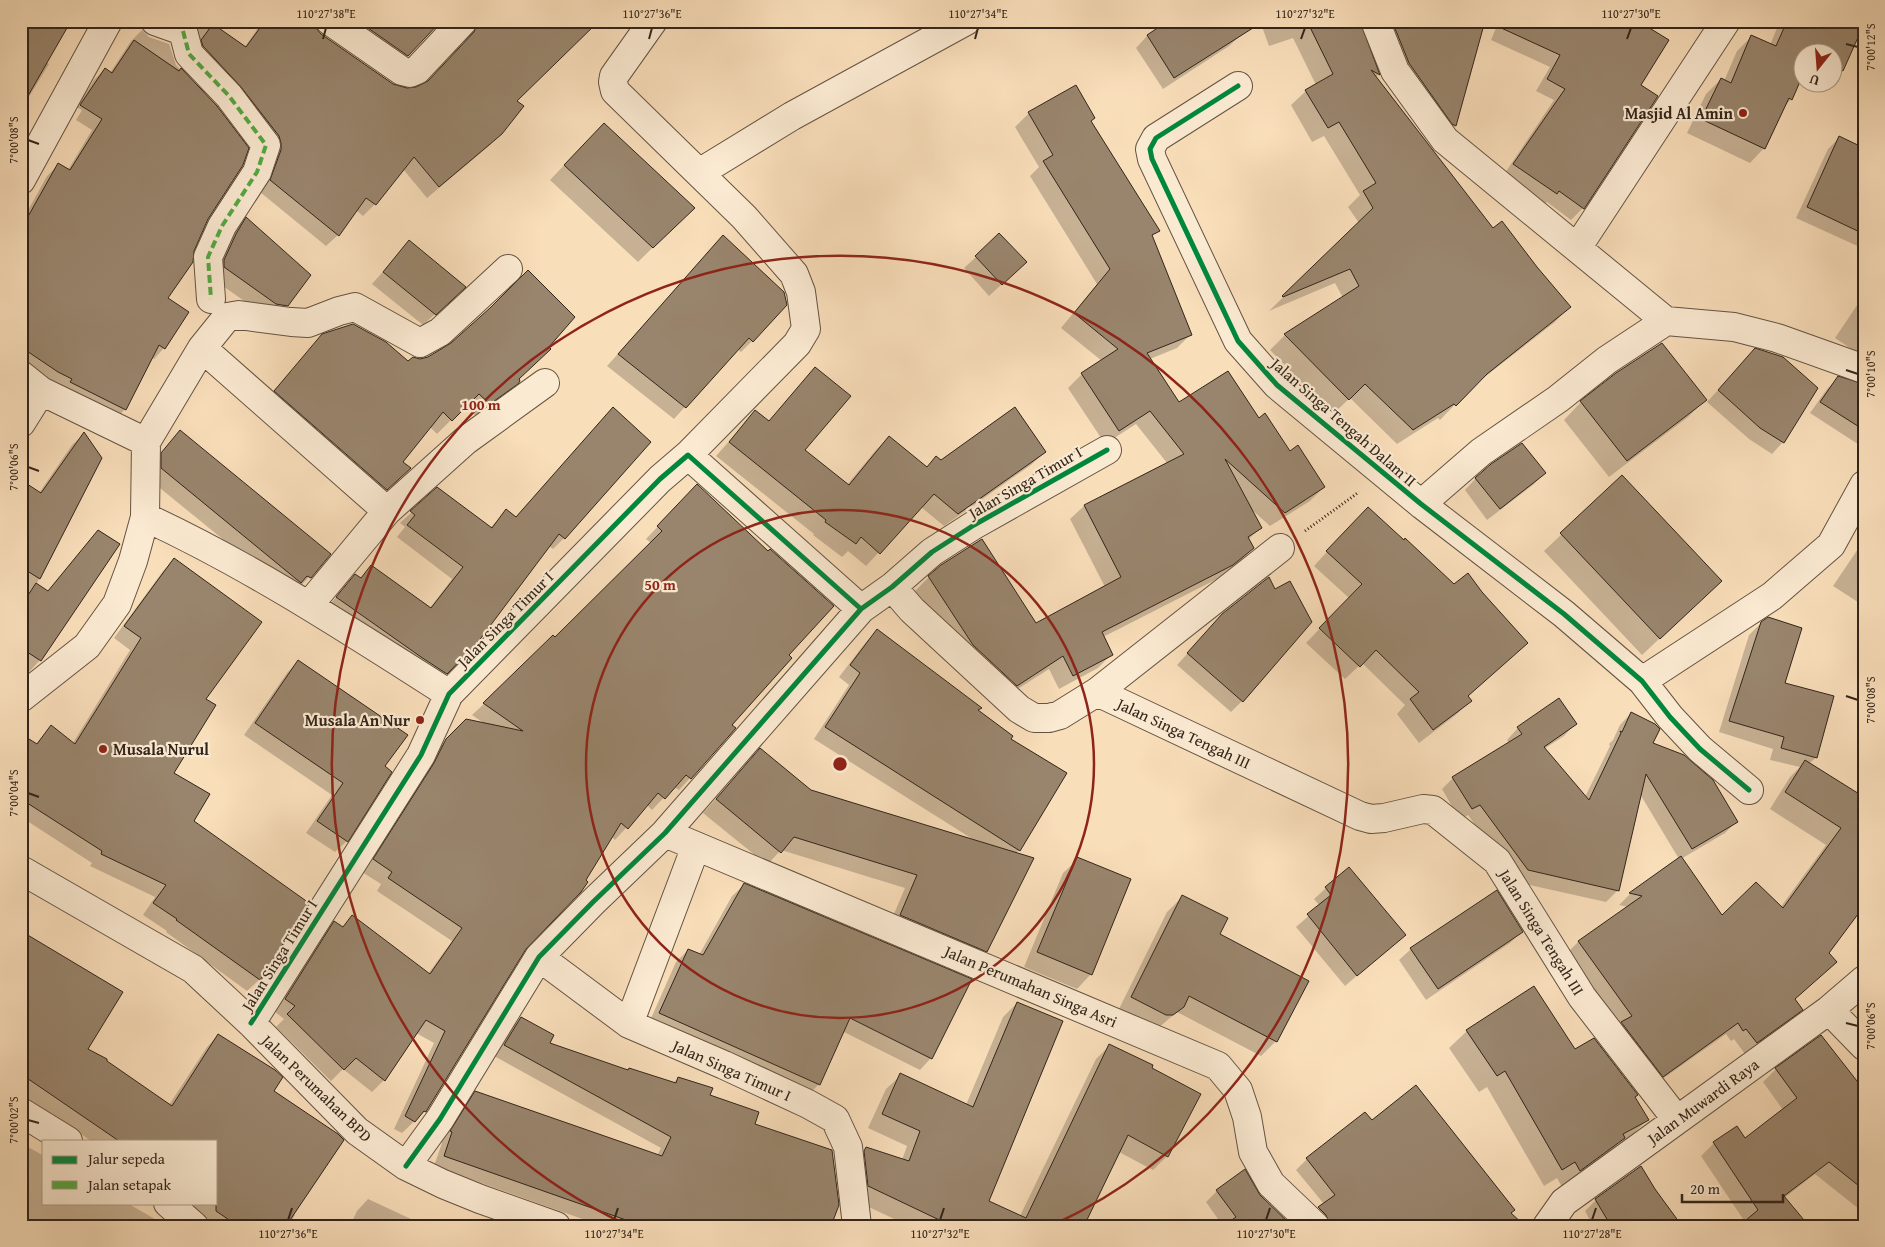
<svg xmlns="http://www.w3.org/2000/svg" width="1885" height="1247" font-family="'Gentium Book Plus',serif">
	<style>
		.shadow { fill: #0003 }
		.building { fill: #99856d; stroke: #32251a }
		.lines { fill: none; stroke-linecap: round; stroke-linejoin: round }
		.street-casing { stroke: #645342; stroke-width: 30 }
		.path { stroke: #32251a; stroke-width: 3; stroke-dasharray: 1 2.5; stroke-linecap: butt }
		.street { stroke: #fbead2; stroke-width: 28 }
		.quiet { stroke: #54aa42; stroke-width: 4; stroke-dasharray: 8 4; stroke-linecap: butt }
		.cycleway-casing { stroke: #fbead2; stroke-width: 8 }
		.cycleway { stroke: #00873e; stroke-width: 5 }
		.ticks { fill: none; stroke: #32251a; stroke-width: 2 }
		.ring { fill: none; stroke: #8f2418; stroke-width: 2.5 }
		.poi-dot { fill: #8f2418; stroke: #fbead2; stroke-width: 2 }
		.labels { text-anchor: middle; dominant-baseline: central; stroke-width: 4.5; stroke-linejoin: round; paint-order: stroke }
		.poi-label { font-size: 16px; font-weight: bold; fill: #32251a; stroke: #fbead2; text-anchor: end }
		.street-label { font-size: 16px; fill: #32251a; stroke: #fbead2 }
		.centre { fill: #8f2418; stroke: #fbead2; stroke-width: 2.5 }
		.ring-label { font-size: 15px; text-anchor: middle; font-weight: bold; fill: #8f2418; stroke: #fbead2; stroke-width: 4.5; stroke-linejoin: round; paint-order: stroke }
		.neatline { fill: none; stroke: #32251a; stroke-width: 2 }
		.ticks-label { font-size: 12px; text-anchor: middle; fill: #32251a }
	</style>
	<rect width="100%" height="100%" fill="#f9deba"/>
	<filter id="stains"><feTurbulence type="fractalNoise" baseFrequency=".004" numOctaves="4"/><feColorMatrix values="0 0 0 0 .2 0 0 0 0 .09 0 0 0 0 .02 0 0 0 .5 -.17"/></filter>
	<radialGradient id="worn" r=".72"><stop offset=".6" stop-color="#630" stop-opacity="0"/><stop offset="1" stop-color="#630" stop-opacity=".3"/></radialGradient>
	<!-- shadow -->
	<path class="shadow" d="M21,21L46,62L49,64L21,110Z
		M158,21H208L244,48L263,21H313L315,29L320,35L393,85L407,89H417L427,83L463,44L467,37V29L462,21H593L516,102L501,134L489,146L427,198L403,169L375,204L363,216L356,210L338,235L326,246L260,192L270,162Z
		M330,21H440L396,67Z
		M1170,21L1241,35L1229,46L1163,89L1136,48L1147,36Z
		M1260,21H1359V27L1378,75L1376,77L1493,229L1536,268L1569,307L1555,322L1472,387L1440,420L1438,418L1397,444L1350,398L1333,414L1270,350L1285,335L1343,298L1335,283L1269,311L1359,223L1348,207L1360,195L1324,136L1312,142L1291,105L1306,91L1316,85L1293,38L1269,46Z
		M1364,21H1484L1455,126L1440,140Z
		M1499,21L1639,86L1656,97L1583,208L1571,220L1547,202L1545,204L1503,176L1554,100L1536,91L1550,67L1491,40Z
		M1780,21H1864L1842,70L1832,79V52H1802V74L1791,99L1783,108L1764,148L1750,163L1687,133L1706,94L1721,79L1724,81L1737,51L1751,37L1770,45Z
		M142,30L149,37L169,44L176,65L216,107L207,219L166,298L164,348L154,359L152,358L125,409L115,420L21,365V223L47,176L58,165L68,170L92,130L76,120L82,110L76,107L94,80L105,69L110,73L131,41Z
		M1029,113L1090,121L1158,230L1151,237L1191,334L1177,348L1150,359L1179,404L1258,419L1324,487L1310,501L1270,526L1250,508L1260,528L1248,540L1253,548L1239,562L1217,579L1103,637L1112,654L1098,668L1059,689L1049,669L1002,699L959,659L915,591L929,577L1035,624L1105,587L1070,519L1084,506L1167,463L1136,424L1105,444L1068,388L1082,374L1102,361L1061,328L1097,284L1030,176L1039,167L1015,127Z
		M1839,138L1864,149V249L1796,218L1828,149Z
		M589,139L693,208L638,262L550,180Z
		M246,219L287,305L275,317L264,315L213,279L235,230Z
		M723,236L752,341L741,352L737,349L674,419L607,366Z
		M409,242L452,299L423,325L372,284Z
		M976,257L1013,274L989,296L964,268Z
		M1864,295V369L1846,361L1853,350L1835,338Z
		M323,335L408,363L519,381L502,397L476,416L465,406L437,434L430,427L402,462L396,482L373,503L261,405Z
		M1744,362L1783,442L1772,454L1749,439L1707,402Z
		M815,368L803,450L847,485L876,450L889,437L926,468L941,461L1045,452L1031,465L944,526L921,507L866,566L848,551L842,557L813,535L814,534L716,456L755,412L768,422Z
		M1617,374L1705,400L1688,417L1609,477L1564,420L1581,402Z
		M1838,378L1864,385V448L1810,413L1827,389Z
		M602,420L564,538L553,549L549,546L477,641L434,685L326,609L355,575L360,579L371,567L429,609L452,579L397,537L405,527L400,523L437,489L490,528L506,511L515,518Z
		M180,432L329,554L298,589L289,593L150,480V466Z
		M84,434L101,458L36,585L47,592L98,531L40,660L29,672L21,667V481L39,493L72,445Z
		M1545,473L1533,485L1487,520L1465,490L1476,478Z
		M1622,477L1703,598L1642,655L1544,551Z
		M685,498L787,655L731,725L690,778L679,790L674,787L652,810L647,805L615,840L611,836L525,948L425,1111L402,1133L394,1129L434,1043L416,1033L384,1080L372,1092L343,1069L331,1081L276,1027L284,1019L274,1011L323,934L335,922L342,927L352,917L428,974L452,941L377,891L381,884L362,872L434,752L467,720L485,724L472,715L554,639L651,543L646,539Z
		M1354,522L1513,656L1467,697L1470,701L1457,714L1419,743L1397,714L1405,705L1362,663L1345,679L1306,643L1349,598L1314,566Z
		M1864,540V606L1833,586Z
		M174,560L204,699L172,774L193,822L307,903L259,980L247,991L166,932L167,931L143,915L155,897L90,866L92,863L21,817V735L35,745L51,727L73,743L130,650L114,638L163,571Z
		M1223,615L1242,701L1231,712L1177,665Z
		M1761,623L1784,684L1816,757L1809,764L1856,794L1864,771V904L1796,923L1835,962L1794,999L1799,1011L1787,1023L1745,1054L1734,1039L1731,1041L1726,1034L1651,1087L1567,953L1578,942L1628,907L1619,905L1630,894L1679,859L1640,794L1618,890L1606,902L1516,882L1468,815L1460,820L1442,789L1453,778L1509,743L1507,740L1518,728L1575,724L1564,736L1544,749L1585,797L1610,746L1609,744L1613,740L1620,725L1631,713L1652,744L1736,822L1725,833L1681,859L1722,917L1780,908L1826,845L1770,809L1790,777L1800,767L1770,760L1773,749L1719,732L1749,635Z
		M877,631L977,711L1009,740L1019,850L1015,854L986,951L972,964L888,928L905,888L781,850L767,865L703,813L760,750L810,791L974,840L814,739L849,685L839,677L866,642Z
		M298,661L383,766L347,841L335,852L306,833L332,795L244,735L287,673Z
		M1078,859L1091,974L1077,989L1024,967L1063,873Z
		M744,885L931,1058L920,1070L842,1031L819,1084L807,1096L648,1025L676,962L688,950L699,955L732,896Z
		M1326,888L1404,935L1345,986L1296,927L1320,906L1314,899Z
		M1182,897L1218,934L1276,1041L1261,1056L1177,1012L1157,1029L1117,1013L1167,912Z
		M21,932L87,1049L169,1105L207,1047L218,1035L272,1091L293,1214L295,1215L288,1226H215L182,1203H216V1141H91L57,1117L21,1097Z
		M1521,932L1510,943L1426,1000L1399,960L1411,949Z
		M1534,988L1575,1050L1634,1097L1647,1120L1630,1137L1619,1143L1606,1155L1562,1187L1557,1178L1544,1186L1487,1087L1479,1092L1449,1048L1467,1031Z
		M1017,1003L987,1201L1020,1216L1096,1059L1110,1045L1150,1068L1167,1156L1153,1170L1119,1152L1083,1226H909L854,1200L852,1162L867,1148L902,1160L907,1146L868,1128L886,1089L901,1075L966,1105L1003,1017Z
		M521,1018L548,1044L628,1071L673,1083L678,1078L709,1096L830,1226H602L434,1166L442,1143L441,1142L465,1103L476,1092L657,1156L661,1148L494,1056L510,1029Z
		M1799,1052L1864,1104V1213L1815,1174L1784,1198L1745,1222L1701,1156L1714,1143L1745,1140L1783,1110L1763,1082L1776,1069Z
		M1372,1122L1509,1214L1522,1226H1315L1308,1219L1324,1204L1296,1170L1307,1159Z
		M21,1143L44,1156V1203H127L167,1226H21Z
		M1654,1190L1681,1226H1593L1585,1211L1596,1200Z
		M1217,1191L1259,1196L1289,1226H1223L1206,1202Z
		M368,1199L426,1226H350L357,1211Z"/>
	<!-- building -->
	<path class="building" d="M21,21H71L21,108Z
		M265,21H315L316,28L321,34L393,84L407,88L416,87L428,81L474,32L478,21H599L517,101L524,106L502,134L439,187L414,157L376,205L366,198L339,236L270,180L281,150V143L279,136L241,87L203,46L201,40L213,24L246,47Z
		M358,21H441L408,56Z
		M1168,21H1264L1174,78L1147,35Z
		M1307,21H1360L1380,75L1371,70L1493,228L1502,221L1537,267L1571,307L1487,374L1456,406L1454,404L1413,430L1365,384L1349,400L1284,334L1359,286L1350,269L1283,297L1282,296L1373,208L1363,191L1376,183L1339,122L1328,128L1305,90L1333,74Z
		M1392,21H1485L1456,126L1452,124L1409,63Z
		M1486,21H1638L1669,40L1641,85L1658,96L1584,209L1559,191L1557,194L1513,164L1565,89L1547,79L1560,55Z
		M1787,21H1864V24L1843,71L1832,66V52H1802V77L1792,100L1789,98L1765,149L1701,119L1721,78L1731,83L1751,35L1776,46Z
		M134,40L179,71L181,68L217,106L249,148L243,165L208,219L194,251L193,262L168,298L189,312L165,349L159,345L126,410L70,382L72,379L58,372L21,347V229L58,163L70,170L102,119L80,105L82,102L105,68L112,73Z
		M1076,85L1095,118L1091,121L1160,231L1152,235L1192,335L1147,353L1179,402L1228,371L1259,418L1265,413L1290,451L1298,445L1325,487L1285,513L1225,459L1262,528L1248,537L1254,548L1233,565L1102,632L1113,655L1073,676L1063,656L1017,686L973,645L928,576L941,565L982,539L1036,623L1121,577L1084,505L1184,454L1150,411L1119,431L1081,373L1118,349L1074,313L1110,269L1043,161L1053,155L1028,112Z
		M604,123L695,208L653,248L564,165Z
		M1839,136L1864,148V234L1807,207Z
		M246,217L311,275L288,306L276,304L224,267V260L236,234Z
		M999,233L1027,262L1002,285L975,256Z
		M723,235L784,292L787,305L753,342L749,338L686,408L618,354Z
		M409,240L466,287L436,315L383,272Z
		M528,270L575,317L549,347L551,349L519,379L520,381L518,384L490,404L479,394L452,421L443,412L403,462L411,468L387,490L274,391L322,334L353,324L386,342L408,361L413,357L420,359L428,357L451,343L490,308Z
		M1662,343L1707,400L1627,461L1580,401L1616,373Z
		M1755,348L1783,357L1818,388L1784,443L1760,428L1718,390Z
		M815,367L851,396L805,450L849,485L889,436L927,467L936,456L941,460L1015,407L1046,452L958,514L934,494L880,554L861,537L856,544L825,522L826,520L729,442L755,410L769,421Z
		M1838,376L1864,384V430L1820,402Z
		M613,407L651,442L565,539L559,534L478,642L447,674L421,657L336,597L355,574L361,578L371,565L431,608L463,567L407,525L415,515L410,511L437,487L492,528L506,509L516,517Z
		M180,430L331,554L311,578L307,576L301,583L161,468V453Z
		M84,432L102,458L40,579L21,567V480L41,493Z
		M1522,443L1546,473L1500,509L1475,478L1491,464Z
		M1622,475L1722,581L1660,639L1560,533Z
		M697,484L768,551L770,549L834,606L789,655L792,658L732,725L736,728L691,779L686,775L665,799L658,793L628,829L621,823L586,880L588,882L581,892L526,949L427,1110L426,1112L424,1111L415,1122L405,1116L445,1031L426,1020L385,1081L356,1058L344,1070L287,1014L295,1006L285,999L334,921L343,927L352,915L430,974L462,928L388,878L392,872L373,859L434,763L446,739L466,719L523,731L483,703L553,635L555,637L662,531L657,526Z
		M1368,507L1404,540L1405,538L1454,584L1468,573L1482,592L1528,643L1468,696L1472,701L1433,730L1410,699L1419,692L1376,650L1360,667L1319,628L1362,584L1326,551Z
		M98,530L120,544L41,661L21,648V606L36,583L48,591Z
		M174,558L262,622L206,699L216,705L174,773L210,794L194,821L309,903L260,980L176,920L177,919L153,903L166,885L101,854L102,851L21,799V734L37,744L51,725L75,744L141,638L124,626Z
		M1269,577L1275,589L1290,581L1312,622L1243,702L1187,653L1222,614Z
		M1768,617L1802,628L1785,683L1834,696L1817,758L1781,748L1784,737L1729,721L1761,622Z
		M877,629L982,708L978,710L1013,736L1011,739L1067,773L1020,851L825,727L860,673L850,665Z
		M298,660L408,735L385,766L392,772L348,842L317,821L343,783L255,723Z
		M1559,698L1577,724L1544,747L1589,800L1621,733L1620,731L1622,732L1631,712L1655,724L1660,729L1653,743L1684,755L1713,780L1738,822L1692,849L1646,774L1619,891L1528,870L1480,805L1472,809L1452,777L1522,734L1517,727Z
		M760,748L811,790L1034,858L987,952L900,915L917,875L794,837L781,853L716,799Z
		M1805,760L1864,797V906L1829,953L1837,962L1795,999L1803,1010L1757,1043L1746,1029L1743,1031L1738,1023L1663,1077L1621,1022L1632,1016L1578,941L1642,896L1629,893L1681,856L1722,915L1756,882L1783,908L1841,828L1785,792Z
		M1077,857L1131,879L1092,975L1037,952Z
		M1349,867L1406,935L1357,976L1307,914L1331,895L1325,887Z
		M744,883L972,979L932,1059L850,1018L820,1085L659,1013L688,949L703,955Z
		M1497,890L1523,932L1438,989L1410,948Z
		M1182,895L1228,918L1220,934L1309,981L1277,1042L1189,996L1184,1007L1173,1015H1166L1131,997Z
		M21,931L123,992L88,1049L107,1059V1061L172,1106L218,1034L275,1070L283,1077L274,1091L338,1134L344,1140L286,1226H238L216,1211V1141H119L21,1074Z
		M1534,986L1575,1049L1594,1038L1638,1095L1635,1097L1649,1120L1623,1134L1625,1138L1580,1171L1575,1162L1562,1170L1505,1071L1497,1076L1466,1030Z
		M1017,1002L1063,1021L989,1201L1026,1218L1109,1044L1153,1065L1152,1068L1201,1094L1168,1157L1128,1135L1084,1226H952L868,1186L864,1151L866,1147L909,1161L920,1131L882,1114L900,1073L973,1107Z
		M521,1017L554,1035L550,1043L628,1070L629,1068L676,1083L678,1077L713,1088L710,1095L759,1112L755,1124L832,1150L839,1205L831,1226H643L444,1156L452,1132L450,1131L475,1091L662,1156L671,1137L504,1045Z
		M1821,1035L1864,1090V1190L1829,1162L1784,1196L1809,1226H1739L1758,1210L1713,1142L1737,1126L1745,1138L1797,1098L1775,1068Z
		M1416,1085L1515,1210L1511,1213L1525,1226H1330L1326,1215L1318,1207L1335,1195L1306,1158L1365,1112L1372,1120Z
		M1641,1166L1655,1189L1682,1226H1611L1595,1199Z
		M1245,1169L1260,1195L1292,1226H1223L1236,1217L1216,1190Z"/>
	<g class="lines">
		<defs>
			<path id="street" d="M155,21L183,31
				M330,21L402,71L410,73L417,70L463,21
				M653,21L614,76L613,82L615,91L744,217L794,274L801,292L806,329L797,344L688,455
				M1375,21L1395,71L1445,140L1666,321L1734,327L1777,338L1864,369
				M183,31L189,54L229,96L266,145L257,172L222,226L208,257L211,299
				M1238,86L1156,138L1150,149L1152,159L1238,341L1277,385L1421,504L1564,614L1642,681L1670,717L1700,749L1749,790
				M699,173L792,116L966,21
				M21,180L108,21
				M1577,248L1726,21
				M202,348L227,317L239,315L291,322L308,323L339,311L355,307L420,343L440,332L508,269
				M21,375L41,391L146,442
				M21,423L41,391
				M1421,504L1481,452L1558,399L1607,360L1666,321
				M145,517C251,566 350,631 449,694
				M892,587L912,610L1019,709L1034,718H1049L1060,715L1097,692L1280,548
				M309,605L387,511L465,441L545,383
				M1642,681L1772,596L1831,545L1864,485
				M1097,692L1360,816L1371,819L1384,818L1423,809L1433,810L1497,861L1582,997L1677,1120
				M21,698L87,646L117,604L133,561L145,517L146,442L202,348L387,511
				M665,833L1218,1066L1238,1090L1247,1117L1253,1152L1271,1184L1315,1226
				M21,870L193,969L251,1023L357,1131L406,1166L443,1184L480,1199L556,1226
				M539,957L629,1024L724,1065L808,1104L835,1119L848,1147L857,1226
				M1829,1010L1864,1046
				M251,1023L421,755L449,694L660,479L688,455L861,609
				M629,1024L696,846
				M21,1112L68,1141
				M406,1166L440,1119L539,957L593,902L665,833L861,609L892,587L932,552L974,525L1107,450
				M168,1203L194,1226
				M1547,1226L1564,1202L1829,1010L1864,980"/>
		</defs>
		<!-- street casing -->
		<use href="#street" class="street-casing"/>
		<!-- path -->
		<path class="path" d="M1305,531L1359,492"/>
		<!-- street -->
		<use href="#street" class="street"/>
		<!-- quiet -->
		<path class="quiet" d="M183,31L189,54L229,96L266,145L257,172L222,226L208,257L211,299"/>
		<defs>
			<path id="cycleway" d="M1238,86L1156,138L1150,149L1152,159L1238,341L1277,385L1421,504L1564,614L1642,681L1670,717L1700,749L1749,790
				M251,1023L421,755L449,694L660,479L688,455L861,609
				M406,1166L440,1119L539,957L593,902L665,833L861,609L892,587L932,552L974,525L1107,450"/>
		</defs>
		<!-- cycleway casing -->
		<use href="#cycleway" class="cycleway-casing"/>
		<!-- cycleway -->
		<use href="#cycleway" class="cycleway"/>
	</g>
	<!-- ticks -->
	<path class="ticks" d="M323,39L326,28M649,39L652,28M975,39L978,28M1301,39L1305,28M1627,39L1631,28M1846,44L1858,47M28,140L39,144M1846,370L1858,374M28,467L39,471M1846,696L1858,700M28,793L39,797M1846,1023L1858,1026M28,1120L39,1123M288,1220L292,1208M614,1220L618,1208M940,1220L944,1208M1266,1220L1270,1208M1592,1220L1596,1208"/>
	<!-- distance rings -->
	<g class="ring">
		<circle cx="840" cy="764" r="254"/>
		<path d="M625 1224A508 508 0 1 1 1055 1224"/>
	</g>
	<!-- markers -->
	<g class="poi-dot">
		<circle cx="1743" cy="113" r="5"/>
		<circle cx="420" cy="720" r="5"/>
		<circle cx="103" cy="749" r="5"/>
	</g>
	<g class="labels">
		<!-- poi labels -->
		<g class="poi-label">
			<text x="1733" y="113">Masjid Al Amin</text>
			<text x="410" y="720">Musala An Nur</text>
			<text x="113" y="749" text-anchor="start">Musala Nurul</text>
		</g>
		<!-- street labels -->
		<g class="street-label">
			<text transform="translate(1344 422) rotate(41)">Jalan Singa Tengah Dalam II</text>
			<text transform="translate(1025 482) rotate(-30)">Jalan Singa Timur I</text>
			<text transform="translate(505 619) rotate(-45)">Jalan Singa Timur I</text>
			<text transform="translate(1184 733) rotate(25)">Jalan Singa Tengah III</text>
			<text transform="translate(1542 932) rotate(58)">Jalan Singa Tengah III</text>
			<text transform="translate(279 955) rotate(-58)">Jalan Singa Timur I</text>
			<text transform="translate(1031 986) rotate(23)">Jalan Perumahan Singa Asri</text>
			<text transform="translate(732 1070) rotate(24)">Jalan Singa Timur I</text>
			<text transform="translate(317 1088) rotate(44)">Jalan Perumahan BPD</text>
			<text transform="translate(1703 1101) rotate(-36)">Jalan Muwardi Raya</text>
		</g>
	</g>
	<circle cx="840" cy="764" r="8" class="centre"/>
	<g class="ring-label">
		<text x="481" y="410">100 m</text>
		<text x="660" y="590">50 m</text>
	</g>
	<!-- margin -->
	<rect width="1885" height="1247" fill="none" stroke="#f9deba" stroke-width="55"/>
	<!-- legend -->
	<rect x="42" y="1140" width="175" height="65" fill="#fbead2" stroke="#ab9b88"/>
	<rect x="52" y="1156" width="25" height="8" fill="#00873e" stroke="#ab9b88"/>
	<text x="88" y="1164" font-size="15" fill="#32251a">Jalur sepeda</text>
	<rect x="52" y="1181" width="25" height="8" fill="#54aa42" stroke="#ab9b88"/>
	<text x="88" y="1190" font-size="15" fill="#32251a">Jalan setapak</text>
	<!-- north arrow -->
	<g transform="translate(1818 68) rotate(197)"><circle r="24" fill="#fbead2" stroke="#ab9b88"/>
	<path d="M0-4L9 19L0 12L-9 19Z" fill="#8f2418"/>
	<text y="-8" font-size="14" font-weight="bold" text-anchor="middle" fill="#32251a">U</text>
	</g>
	<!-- scale -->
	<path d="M1682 1194v8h101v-8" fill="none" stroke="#32251a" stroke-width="2.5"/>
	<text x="1690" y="1194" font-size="15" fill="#32251a" stroke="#fbead2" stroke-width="4" paint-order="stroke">20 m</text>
	<rect x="28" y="28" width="1830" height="1192" class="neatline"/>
	<g class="ticks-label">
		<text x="326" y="18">110°27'38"E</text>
		<text x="652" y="18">110°27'36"E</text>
		<text x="978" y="18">110°27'34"E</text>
		<text x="1305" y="18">110°27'32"E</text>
		<text x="1631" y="18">110°27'30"E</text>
		<text transform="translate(1871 47) rotate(-90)" y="4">7°00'12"S</text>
		<text transform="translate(14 140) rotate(-90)" y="4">7°00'08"S</text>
		<text transform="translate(1871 374) rotate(-90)" y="4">7°00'10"S</text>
		<text transform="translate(14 467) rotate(-90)" y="4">7°00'06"S</text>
		<text transform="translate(1871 700) rotate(-90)" y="4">7°00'08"S</text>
		<text transform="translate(14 793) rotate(-90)" y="4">7°00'04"S</text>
		<text transform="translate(1871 1026) rotate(-90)" y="4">7°00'06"S</text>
		<text transform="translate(14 1120) rotate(-90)" y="4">7°00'02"S</text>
		<text x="288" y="1238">110°27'36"E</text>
		<text x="614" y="1238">110°27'34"E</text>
		<text x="940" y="1238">110°27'32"E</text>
		<text x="1266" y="1238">110°27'30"E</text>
		<text x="1592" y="1238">110°27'28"E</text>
	</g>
	<rect width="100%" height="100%" filter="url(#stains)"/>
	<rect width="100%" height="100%" fill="url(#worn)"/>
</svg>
